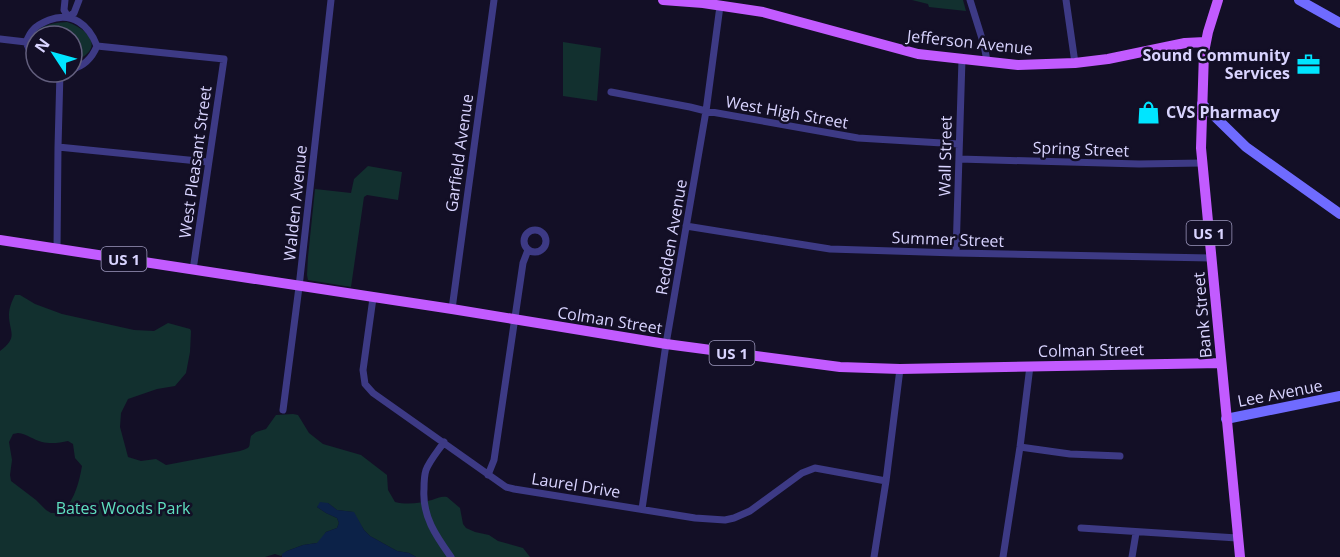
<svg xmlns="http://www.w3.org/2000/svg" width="1340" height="557" font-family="'Open Sans',sans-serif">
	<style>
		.green { fill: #12302f; fill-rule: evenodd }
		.water { fill: #0c2248 }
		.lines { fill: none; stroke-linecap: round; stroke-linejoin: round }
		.street { stroke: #3d3a85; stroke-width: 7 }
		.secondary { stroke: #6f6bff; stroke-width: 10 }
		.primary { stroke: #c25bff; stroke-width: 10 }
		.labels { text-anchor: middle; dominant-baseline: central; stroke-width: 5; stroke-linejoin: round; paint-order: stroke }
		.shield { fill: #130f26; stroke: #9e99be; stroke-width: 1.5 }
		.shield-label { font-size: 15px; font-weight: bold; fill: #d9d4ff }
		.street-label { font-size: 16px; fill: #d9d4ff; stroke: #130f26 }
		.poi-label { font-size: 16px; font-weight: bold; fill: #d9d4ff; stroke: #130f26; text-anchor: end }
		.park-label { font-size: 16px; fill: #5fe0c0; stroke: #130f26 }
	</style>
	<rect width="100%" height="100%" fill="#130f26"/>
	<!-- green -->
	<path class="green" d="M912,0H963L966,11L929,7L928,4Z
		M67,22C93,31 104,51 72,62V36H36V51C23,28 49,23 67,22Z
		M563,42L601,48L597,101L563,96Z
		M368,166L402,172L398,200L367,195L364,197L351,287L308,280L307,275L308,257L315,189L351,193L354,179Z
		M15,295H20L35,304L62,314L134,330L154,331L168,323L190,329L191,331L190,352L186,373L175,386L157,389L128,399L121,413L120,427L128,457L141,461L156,459L166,465L240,451C253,447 248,447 251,436L256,432L266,429L276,415L293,414L298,415L309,433L323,444L361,455L387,475L388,490L395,502C407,505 421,503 432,500C438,498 441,496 447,497L460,508L463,524L466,528L475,532L489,535L498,541L523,548L530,557H416L409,553L397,551L370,536L364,530L353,512L337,510L328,503L317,507L326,513L337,518L339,523L337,528L326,532L320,542L317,543L303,545L287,551L281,556L275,554L265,557H0V351C19,337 9,332 9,315C9,308 12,301 15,295ZM18,433C27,434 34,440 42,442C50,444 60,443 68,441L73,444L75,458L82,466C79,483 74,503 60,513H51L46,510L36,500L11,481L10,475L12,460L9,442L13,434Z"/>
	<!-- water -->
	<path class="water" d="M320,502L328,503L337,510L354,512L364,530L370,536L397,551L409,553L416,557H282V554L287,551L303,545L317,543L326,532L337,528L339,523L337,518L326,513L317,507Z"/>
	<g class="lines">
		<!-- street -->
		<path class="street" d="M65,0L64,10L68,17L74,13L79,0
			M970,0L984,45L987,61
			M1066,0L1075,63
			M0,39L26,42
			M26,42C28,38 30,33 33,30C37,25 44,22 49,20C72,11 89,25 97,46C92,58 85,66 72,69
			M26,42L31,54L36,58
			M97,46L224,59L193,270
			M611,92L690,107L706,111L858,138L959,144
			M58,147L208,162
			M959,159L1139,164L1203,163
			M686,226L830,249L956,253L1211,258
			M524 241a11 11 0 1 1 22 0a11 11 0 1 1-22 0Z
			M57,249L58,147L60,72
			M956,253L962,59
			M373,298L363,370L365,384L373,393L506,487L514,489L695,518L725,520L734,518L750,511L802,473L815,468L886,481
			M452,309L494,0
			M283,410L299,287L331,0
			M444,442C438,451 430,460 426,470C424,476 424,483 424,489C422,516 436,536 451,557
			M1020,447L1070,454L1120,456
			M488,475L494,460L523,263L528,250
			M642,509L666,344L706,111L720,6
			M1081,528L1237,538
			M874,557L886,481L900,369
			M1003,557L1020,447L1030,366
			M1132,557L1136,533"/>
		<!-- secondary -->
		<path class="secondary" d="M1299,0L1340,23
			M1202,104L1246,147L1340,214
			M1226,419L1340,396"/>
		<!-- primary -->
		<path class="primary" d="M663,0L703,3L763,12L918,54L1018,65L1075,63L1108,59L1185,43L1205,42
			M1218,0L1208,32L1204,52L1201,148L1240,557
			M0,240L452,309L666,344L840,367L900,369L1221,363"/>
	</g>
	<!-- icons -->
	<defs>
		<symbol id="office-bare" viewBox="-9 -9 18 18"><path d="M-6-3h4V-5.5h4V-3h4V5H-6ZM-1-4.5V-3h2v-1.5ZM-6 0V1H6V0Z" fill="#00e5ff" stroke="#130f26" stroke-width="2.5" paint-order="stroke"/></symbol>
		<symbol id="shop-bare" viewBox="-9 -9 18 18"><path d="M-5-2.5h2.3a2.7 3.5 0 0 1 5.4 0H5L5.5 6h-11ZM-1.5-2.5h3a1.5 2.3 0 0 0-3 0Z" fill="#00e5ff" stroke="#130f26" stroke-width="2.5" paint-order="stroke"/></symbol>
	</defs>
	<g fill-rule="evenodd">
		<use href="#office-bare" x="1292" y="48" width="33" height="33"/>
		<use href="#shop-bare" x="1132" y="96" width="33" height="33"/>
	</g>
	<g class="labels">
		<!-- shield labels -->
		<g class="shield">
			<rect x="1186.5" y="221" width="45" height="24" rx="4.5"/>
			<rect x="101.5" y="247" width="45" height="24" rx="4.5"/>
			<rect x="709.5" y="341" width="45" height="24" rx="4.5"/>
		</g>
		<g class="shield-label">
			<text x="1209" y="233">US 1</text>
			<text x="124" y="259">US 1</text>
			<text x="732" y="353">US 1</text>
		</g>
		<!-- street labels -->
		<g class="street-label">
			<text transform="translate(970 42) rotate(6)">Jefferson Avenue</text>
			<text transform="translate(787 112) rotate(10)">West High Street</text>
			<text transform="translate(1081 149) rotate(2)">Spring Street</text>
			<text transform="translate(459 153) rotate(-82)">Garfield Avenue</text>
			<text transform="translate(945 156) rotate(-89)">Wall Street</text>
			<text transform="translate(195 162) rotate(-82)">West Pleasant Street</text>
			<text transform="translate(295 203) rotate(-84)">Walden Avenue</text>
			<text transform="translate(671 237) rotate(-80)">Redden Avenue</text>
			<text transform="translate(948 239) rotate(2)">Summer Street</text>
			<text transform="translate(1202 315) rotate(-95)">Bank Street</text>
			<text transform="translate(610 320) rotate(9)">Colman Street</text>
			<text transform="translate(1091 350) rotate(-1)">Colman Street</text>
			<text transform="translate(1280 393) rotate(-11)">Lee Avenue</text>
			<text transform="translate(576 485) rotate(9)">Laurel Drive</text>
		</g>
		<!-- poi labels -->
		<g class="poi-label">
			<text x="1290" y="55">Sound Community<tspan x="1290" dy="18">Services</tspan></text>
			<text x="1166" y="112" text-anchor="start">CVS Pharmacy</text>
		</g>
		<!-- park labels -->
		<g class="park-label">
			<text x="123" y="508">Bates Woods Park</text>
		</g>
	</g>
	<!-- north arrow -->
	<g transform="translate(54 54) rotate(306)"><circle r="28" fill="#130f26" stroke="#625e7d" stroke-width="1.5"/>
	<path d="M0-4.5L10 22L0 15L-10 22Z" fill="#00e5ff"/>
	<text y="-9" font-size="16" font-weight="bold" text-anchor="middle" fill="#d9d4ff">N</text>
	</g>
</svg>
